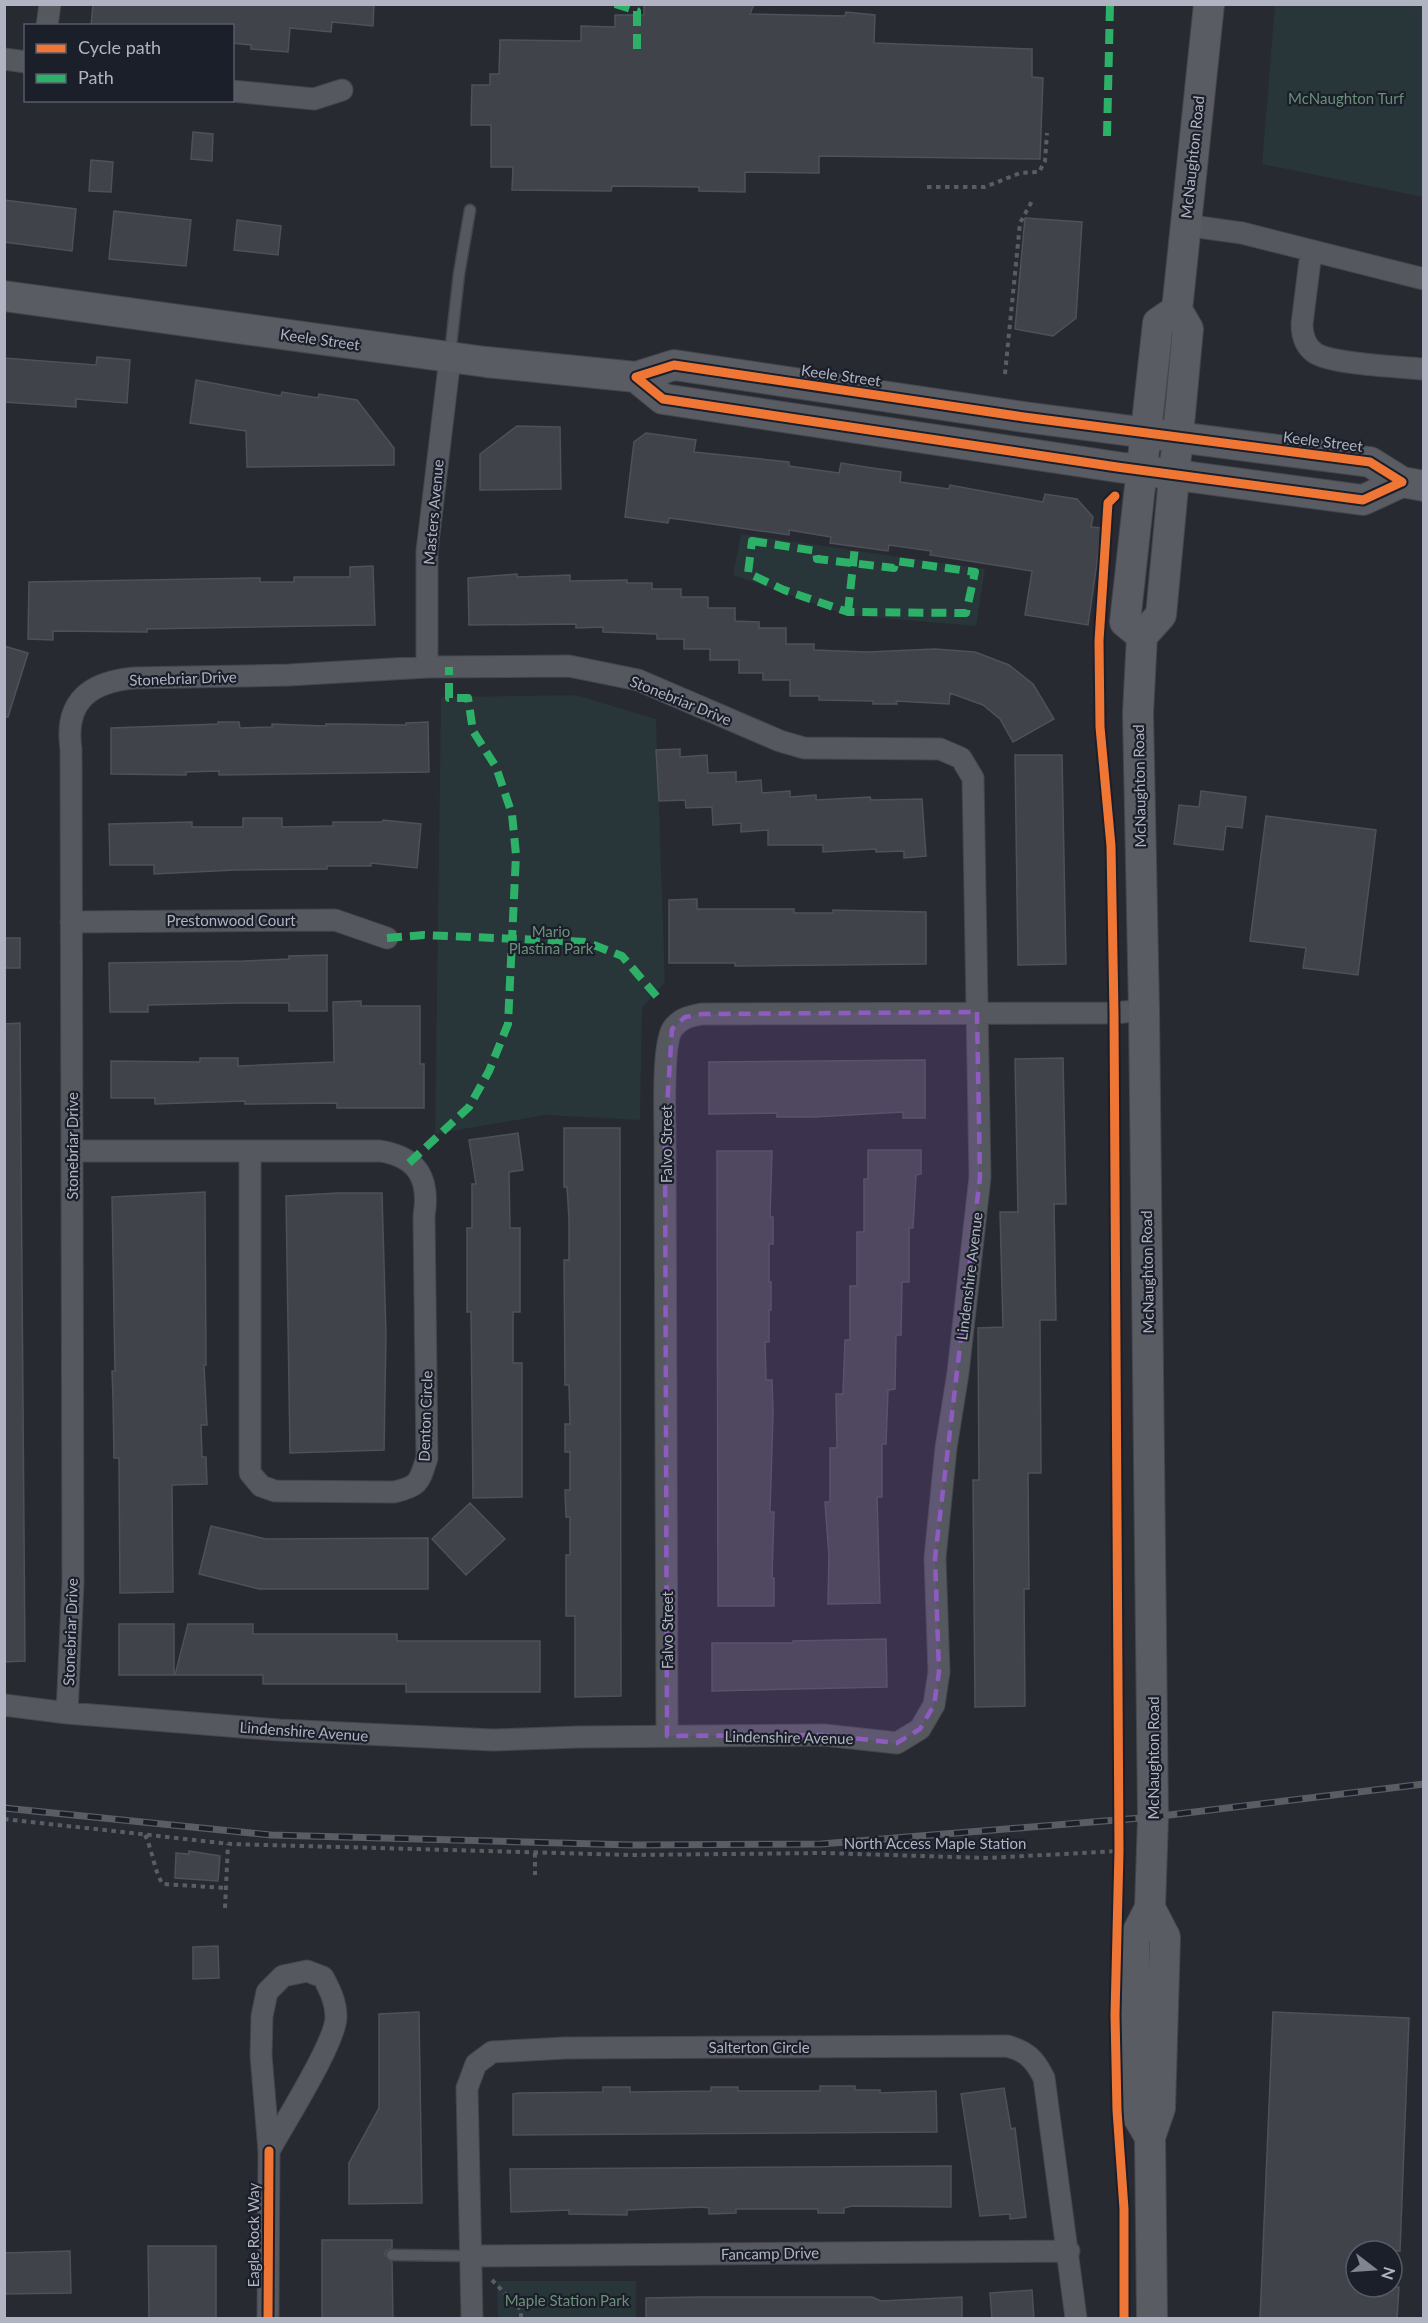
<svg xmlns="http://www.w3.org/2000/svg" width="1428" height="2323" font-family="Lato,sans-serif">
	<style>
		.green { fill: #283539 }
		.building { fill: #41434a; stroke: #4e5159; stroke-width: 1.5 }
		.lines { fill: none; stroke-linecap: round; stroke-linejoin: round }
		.lane-casing { stroke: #44464c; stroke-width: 13 }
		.street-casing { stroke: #44464c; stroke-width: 23 }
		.secondary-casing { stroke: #44464c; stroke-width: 32 }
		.path { stroke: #5a5d64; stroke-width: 4; stroke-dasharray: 4.5 4.5; stroke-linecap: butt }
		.lane { stroke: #565860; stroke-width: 10 }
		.street { stroke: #565860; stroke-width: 21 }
		.secondary { stroke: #5a5c64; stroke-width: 30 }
		.rail-casing { stroke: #5a5d63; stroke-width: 7 }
		.rail { stroke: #1b1f2a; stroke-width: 4.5; stroke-dasharray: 14; stroke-linecap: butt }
		.quiet { stroke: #2db169; stroke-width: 8; stroke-dasharray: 15 8; stroke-linecap: butt }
		.cycleway-casing { stroke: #1b1f2a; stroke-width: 13 }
		.cycleway { stroke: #f07635; stroke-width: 9 }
		.marked { fill: #8e5cc0; fill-opacity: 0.2; stroke: #8e5cc0; stroke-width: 4.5; stroke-dasharray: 12 8; stroke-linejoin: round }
		.labels { text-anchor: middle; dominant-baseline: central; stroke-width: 4.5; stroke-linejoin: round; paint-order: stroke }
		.park-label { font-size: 15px; fill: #6b9079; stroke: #1b1f2a }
		.street-label { font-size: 15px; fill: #b0b4c2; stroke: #1b1f2a }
	</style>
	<rect width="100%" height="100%" fill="#272a31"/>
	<!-- green -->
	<path class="green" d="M1275,5H1423V197L1262,164Z
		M741,534L985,569L976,626L847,615L733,575Z
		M576,695L656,719L665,982L642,1008L640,1120L545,1115L435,1134L441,697Z
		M497,2281H636V2318H498Z"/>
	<!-- building -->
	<path class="building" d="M93,4H374L373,26L332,22L331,32L290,28L288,52L251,49V45L232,43V26H91Z
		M644,4H754L750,14L845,16L846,12L875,15L874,43L1032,49V77L1043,78L1040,159L819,156V173L745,172V192L699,191V187L612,186L611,191L512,190L513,167H491V125H471L472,85H490V74H499L500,40L581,41V26L615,27V15H644Z
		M193,132L213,134L212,161L191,159Z
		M91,160L113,162L111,192L89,191Z
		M4,200L76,209L72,251L4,242Z
		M114,211L191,220L186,266L109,259Z
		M1025,218L1082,222L1076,318L1053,336L1015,329Z
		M237,220L281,226L278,255L234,250Z
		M97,357L130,360L127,403L76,399V407L4,402V358L96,365Z
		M196,380L281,396L282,392L318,398L319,394L357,400L394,448V465L247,467L246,431L190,423Z
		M517,426L560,427L561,489L480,490V454Z
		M646,433L696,440L694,452L789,462V466L839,473L841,463L879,469L901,472L900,482L949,489L950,485L1043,502L1045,494L1077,499L1093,517L1091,527L1102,528L1088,625L1025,615L1032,571L930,555L931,551L889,545L888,551L830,543L831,537L789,530V535L685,520L669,518L668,523L625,517L634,442Z
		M373,566L375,625L147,629V632L53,631V640L28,639L29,582L260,578V582H294V577H350V567Z
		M517,574V577L570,575V581L627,580V583H652V589H681V597H708V608H735V621L759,622V628H786V644H814V650L867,652L935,649L975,652L1009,665L1033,684L1054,719L1013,742L1000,719L983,705L950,693L949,704L896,701L897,704H873V701L819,700V696H790V680H763V673H739V660H710V649H684V639H657V634L603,632V627L576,628V624L469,625L468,578Z
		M4,646L28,653L8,717H4Z
		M218,722H239L240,728L272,727V724L326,726V724H348L406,725V723L428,722L429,772L219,775V771L186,772V775L111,774V728L218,724Z
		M680,749V757L707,755L708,773L736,772V782L761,780L762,793L790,791V797L816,795V800L870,797L871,800L922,799L926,856L904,858V851L876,852V849L823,852V845H768V830L741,832V823L713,825L712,807L686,808L685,800L659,801L656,750Z
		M1015,755H1062L1066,964L1018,965Z
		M1201,791L1246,797L1242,828L1226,826L1223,850L1174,844L1179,805L1199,807Z
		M1266,816L1376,830L1358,975L1303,968L1306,948L1250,941Z
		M243,818H282V827L333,826V822H382L383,820L421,824L417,868L371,863V866H327V869L236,870L154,874V865H110L109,824L192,822V827H243Z
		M697,899V909H794V913H833V910L926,912V964L735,966V963H669V900Z
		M4,938H20V968H4Z
		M327,955V1011H289V1003H239L148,1005V1012H110L109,963L244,961L289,959V956Z
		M361,1001V1006H420V1064H424V1108H337V1103L245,1104V1101L155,1104V1098H111V1061L200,1062V1058H238V1066L334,1062L333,1002Z
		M20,1023L25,1661L4,1662V1024Z
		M1063,1058L1066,1204H1054L1056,1320H1040L1041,1473H1028L1029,1589H1024L1025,1706L975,1707L973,1480H979L978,1328L1003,1327L1000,1212H1018L1015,1059Z
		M925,1060V1118H903V1112L814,1117H777V1113L709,1114V1062Z
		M564,1128H620L621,1696L575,1697V1616H566V1555H570V1517H566L565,1490H570V1452H565V1424H570L569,1385H565L564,1260H569V1219L567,1187H564Z
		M518,1133L523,1170L509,1172L510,1228H520V1312H513V1363H522V1497L473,1498L471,1312H467V1228H472V1184H476L469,1140Z
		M868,1150H921V1174L916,1175L913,1228H909V1282H902L901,1335H896L895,1389L888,1390L886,1444H882V1497H877L880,1603L828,1604L829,1556L825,1502H830V1448H837L836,1394H843L845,1340H850V1286H857V1232H864V1179H868Z
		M717,1151H772L770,1217H773V1244H769V1282H771V1310H769V1342H765L766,1380H772L773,1413L770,1512H774L772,1578H774V1606H718Z
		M205,1192L206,1365H204L207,1425H201L202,1457H206L207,1484L172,1485L173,1592L120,1593L119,1458H114L113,1398L112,1371H115L112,1197Z
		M338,1193H382L386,1335L384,1450L290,1453L286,1196Z
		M470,1503L505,1539L466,1575L432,1539Z
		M211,1526L266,1539L428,1538V1589H259L199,1574Z
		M119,1624H174V1675H119Z
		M188,1624H253V1634H397V1641H540V1692H406V1684H263V1675H175Z
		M886,1639L887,1687L712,1691V1643H793V1641Z
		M189,1851L220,1856L218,1881L175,1878L176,1853L189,1854Z
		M218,1946L219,1978L193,1979V1947Z
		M419,2012L422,2203L349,2204V2163L379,2108V2014Z
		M1273,2012L1409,2018L1400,2251H1356V2287H1399L1397,2319H1260Z
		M820,2086H855V2090H880V2093L936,2091L937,2132L513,2135V2094L519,2093L603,2092V2087H630V2092L711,2091V2087H738V2091H820Z
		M1004,2088L1011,2129L1015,2128L1026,2217L1010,2219V2214L980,2216L961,2094Z
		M951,2166V2207L852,2206L844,2208V2213H818V2209H736V2213L709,2214V2208L701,2207L627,2210V2215L569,2214V2210L511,2212L510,2169Z
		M322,2240H392V2248L386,2251L385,2255L392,2262L393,2319H322Z
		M148,2246H216V2319H149Z
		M70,2251L71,2293L4,2294V2253Z
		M1032,2290L1034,2319H992L990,2293Z
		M700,2297H872L881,2301L962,2297V2319H646V2298Z"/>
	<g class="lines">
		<defs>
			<path id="lane" d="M450,354L459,274L470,210
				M392,2255L471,2256"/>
			<path id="street" d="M47,26L50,4
				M4,59L26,62
				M232,91L314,99L342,90
				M1184,225L1242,233L1424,279
				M1311,252L1302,324C1302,336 1305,346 1315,353C1331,364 1401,367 1424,369
				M427,667V551L450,358
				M71,922L335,920L387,938
				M72,1151H380C418,1157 430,1179 424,1216L427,1458C419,1482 420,1486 394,1492L275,1491L261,1486L250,1473V1153
				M4,1705L67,1713L279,1730L493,1740L578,1737L824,1735L897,1743L920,1729L934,1705L939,1672L935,1558L946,1448L958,1373L980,1177L973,778L961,758L940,749L804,748L780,741L638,680L569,666L427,667L289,675L134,678C90,682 64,701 71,749L73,1582L67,1713
				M667,1736L665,1139C665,1118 662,1042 673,1028C681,1018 690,1016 702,1014L1114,1013L1144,1010
				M471,2256L1069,2251
				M268,2318L269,2151L261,2055L262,2016L267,1992L283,1976L307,1971L323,1977C330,1990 336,2002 336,2017C336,2042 283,2125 269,2151
				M472,2318L467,2088L476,2064L492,2052L565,2048L1007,2046C1027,2051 1035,2060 1044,2078L1076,2318"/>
			<path id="secondary" d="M4,296L486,362L636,377L674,365L1024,417L1370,462L1402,482L1424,486
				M636,377L663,399L1117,467L1363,500L1402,482
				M1142,636L1125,622L1158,323L1177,310
				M1150,1908L1165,1937L1160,2108L1150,2137L1152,2318
				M1150,2137L1134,2110V1939L1150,1908L1153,1817L1144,1010L1138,713L1142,636L1161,615L1188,329L1177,310L1209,4"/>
		</defs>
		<!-- lane casing -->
		<use href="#lane" class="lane-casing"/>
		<!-- street casing -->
		<use href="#street" class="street-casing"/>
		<!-- secondary casing -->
		<use href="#secondary" class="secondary-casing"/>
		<!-- path -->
		<path class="path" d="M927,187H985L1020,173L1039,172L1045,161L1047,133
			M1005,374L1020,223L1032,201
			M4,1819L231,1844L631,1855L824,1853L988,1858L1119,1851
			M145,1835C153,1851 154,1872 163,1884L226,1888
			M535,1853V1875
			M225,1908L228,1844
			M492,2280L521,2310V2318"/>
		<!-- lane -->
		<use href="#lane" class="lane"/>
		<!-- street -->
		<use href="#street" class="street"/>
		<!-- secondary -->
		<use href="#secondary" class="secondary"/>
		<defs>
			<path id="rail" d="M4,1808L271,1835L632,1845L821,1844L1153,1817L1424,1784"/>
		</defs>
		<!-- rail casing -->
		<use href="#rail" class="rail-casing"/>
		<!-- rail -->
		<use href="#rail" class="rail"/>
		<!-- quiet -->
		<path class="quiet" d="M615,4L637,11V52
			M1107,136L1110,4
			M752,541L816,551L817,559L894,568L896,561L975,572L966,613L848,612L784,590L748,573Z
			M848,612L855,546
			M387,938L424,935L586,942L622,956L659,999
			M409,1163L469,1107L489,1071L508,1024L516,855L512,814L496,767L473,731L468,698H449V667"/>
		<defs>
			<path id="cycleway" d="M636,377L663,399L1117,467L1363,500L1402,482
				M636,377L674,365L1024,417L1370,462L1402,482
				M1115,496L1108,503L1099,641L1100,727L1111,846L1114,1013L1119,1851L1115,2015L1117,2110L1124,2209V2318
				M268,2318L269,2151"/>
		</defs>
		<!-- cycleway casing -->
		<use href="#cycleway" class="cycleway-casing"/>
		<!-- cycleway -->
		<use href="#cycleway" class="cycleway"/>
	</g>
	<!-- marked area -->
	<path class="marked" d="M977,1012L980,1177L935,1558L939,1672L934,1705L920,1729L897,1743L824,1735L667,1736L665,1139L672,1029L685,1017L702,1014Z"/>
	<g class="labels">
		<!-- park labels -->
		<g class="park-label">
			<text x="1346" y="98">McNaughton Turf</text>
			<text x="551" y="931">Mario<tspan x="551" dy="17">Plastina Park</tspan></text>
			<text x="567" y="2300">Maple Station Park</text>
		</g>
		<!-- street labels -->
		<g class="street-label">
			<text transform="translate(1192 157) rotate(-84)">McNaughton Road</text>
			<text transform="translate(320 339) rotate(8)">Keele Street</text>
			<text transform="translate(841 375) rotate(8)">Keele Street</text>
			<text transform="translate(1323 441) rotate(7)">Keele Street</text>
			<text transform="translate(433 512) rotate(-85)">Masters Avenue</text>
			<text transform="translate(183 678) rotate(-2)">Stonebriar Drive</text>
			<text transform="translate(681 700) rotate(22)">Stonebriar Drive</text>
			<text transform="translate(1139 786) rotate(-91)">McNaughton Road</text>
			<text x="231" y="920">Prestonwood Court</text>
			<text transform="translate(666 1144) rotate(-90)">Falvo Street</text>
			<text transform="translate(72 1146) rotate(-90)">Stonebriar Drive</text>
			<text transform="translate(1147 1272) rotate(-91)">McNaughton Road</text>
			<text transform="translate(969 1276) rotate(-83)">Lindenshire Avenue</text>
			<text transform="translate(425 1416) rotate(-88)">Denton Circle</text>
			<text transform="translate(667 1630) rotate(-90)">Falvo Street</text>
			<text transform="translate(70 1632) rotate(-88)">Stonebriar Drive</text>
			<text transform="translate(304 1731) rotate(4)">Lindenshire Avenue</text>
			<text transform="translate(789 1737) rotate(1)">Lindenshire Avenue</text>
			<text transform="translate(1153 1758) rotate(-90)">McNaughton Road</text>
			<text x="935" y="1843">North Access Maple Station</text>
			<text x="759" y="2047">Salterton Circle</text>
			<text transform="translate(253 2235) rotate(-90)">Eagle Rock Way</text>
			<text transform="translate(770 2253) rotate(-1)">Fancamp Drive</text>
		</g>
	</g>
	<!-- border -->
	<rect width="1428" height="2323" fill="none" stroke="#b0b4c2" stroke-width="12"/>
	<!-- legend -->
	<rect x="24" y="24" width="210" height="78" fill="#1b1f2a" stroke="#575b67" stroke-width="1.5"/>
	<rect x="36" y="44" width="30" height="9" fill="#f07635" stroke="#575b67" stroke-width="1.5"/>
	<text x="78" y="54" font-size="18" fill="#b0b4c2">Cycle path</text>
	<rect x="36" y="74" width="30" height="9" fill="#2db169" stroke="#575b67" stroke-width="1.5"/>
	<text x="78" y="84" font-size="18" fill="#b0b4c2">Path</text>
	<!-- north arrow -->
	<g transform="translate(1374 2269) rotate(107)"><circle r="28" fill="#1b1f2a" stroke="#575b67" stroke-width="1.5"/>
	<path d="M0-4.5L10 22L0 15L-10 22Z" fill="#80848f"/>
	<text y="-9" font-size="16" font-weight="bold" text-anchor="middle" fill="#b0b4c2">N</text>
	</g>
</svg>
